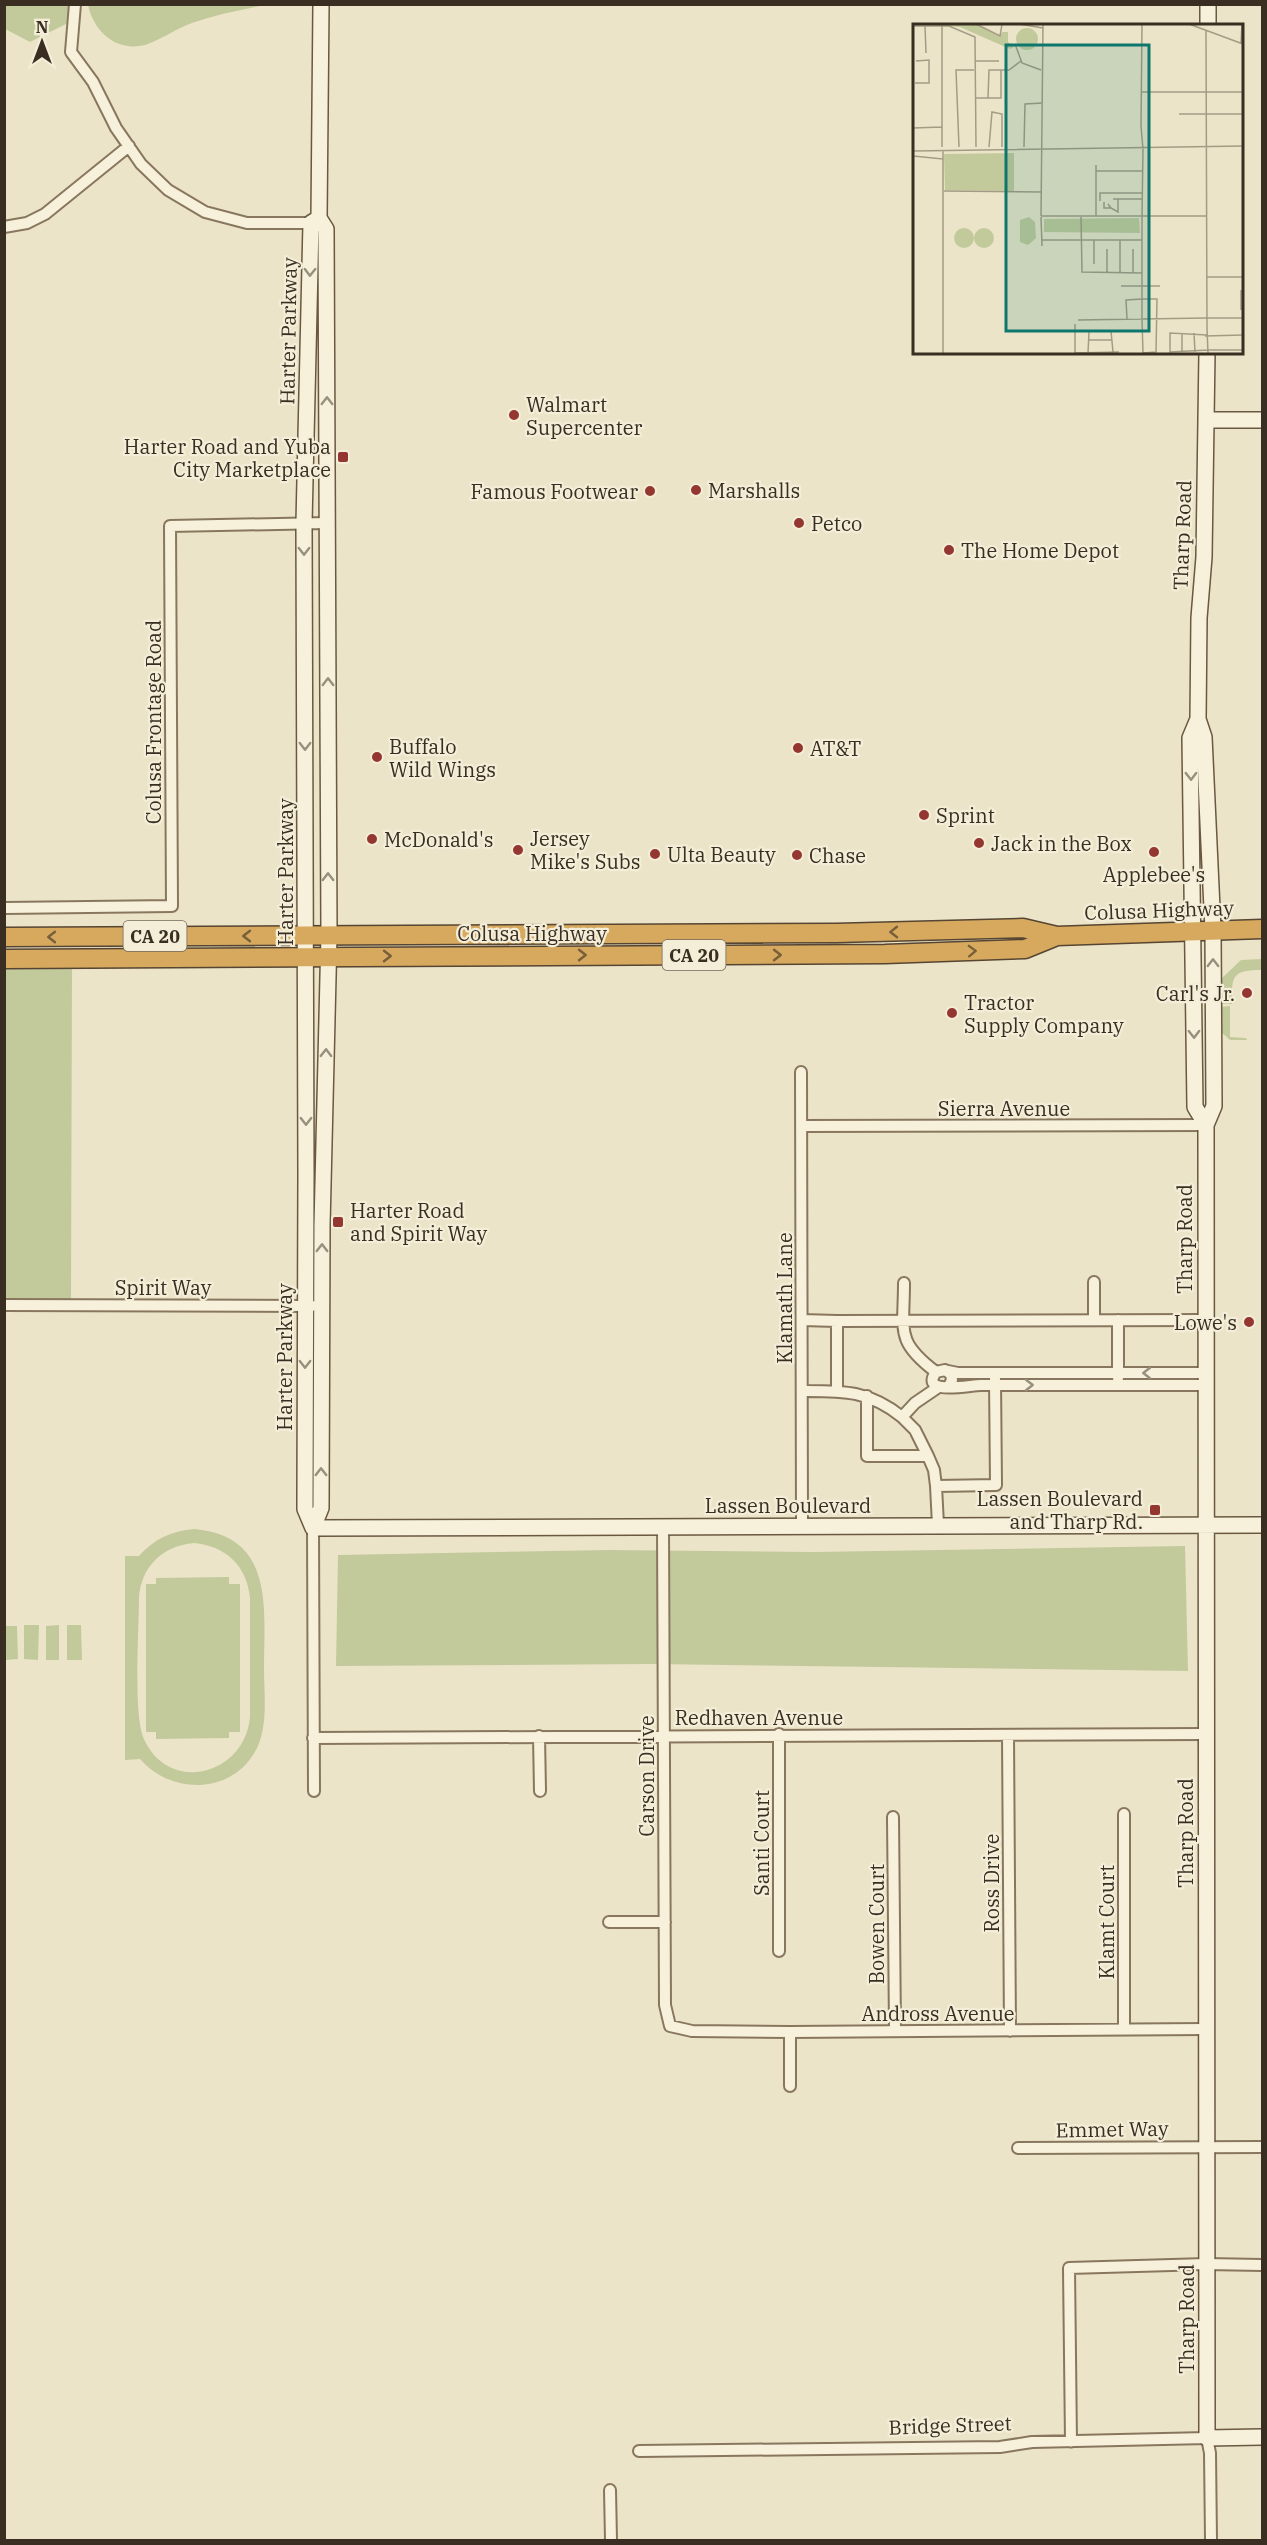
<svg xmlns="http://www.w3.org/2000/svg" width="1267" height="2545" font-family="'IBM Plex Serif',serif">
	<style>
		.green { fill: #c2ca9c; fill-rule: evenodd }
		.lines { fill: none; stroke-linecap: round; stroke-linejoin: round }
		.street-casing { stroke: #88775e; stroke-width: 14 }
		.secondary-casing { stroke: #6a5841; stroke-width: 18 }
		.highway-casing { stroke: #564532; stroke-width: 21 }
		.street { stroke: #f7f1db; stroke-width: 10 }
		.secondary { stroke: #f7f1db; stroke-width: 15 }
		.highway { stroke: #d6a95f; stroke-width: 18 }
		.oneway { stroke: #98907e }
		.oneway2 { stroke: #785f3a }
		.poi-dot { fill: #943731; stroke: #f4eed8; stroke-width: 2 }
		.labels { text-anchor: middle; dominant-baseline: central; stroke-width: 4.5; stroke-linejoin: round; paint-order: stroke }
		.shield { fill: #f4eed8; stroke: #716858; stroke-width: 1.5 }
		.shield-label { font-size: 18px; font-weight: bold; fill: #392e21 }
		.street-label { font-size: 20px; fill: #392e21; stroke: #f4eed8 }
		.poi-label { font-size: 20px; fill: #392e21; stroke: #f4eed8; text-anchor: start }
		.inset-road { fill: none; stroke: #a49b85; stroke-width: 1.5 }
		.view { fill: #0f766e; fill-opacity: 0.15; stroke: #0f766e; stroke-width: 3 }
		.inset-edge { fill: none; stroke: #392e21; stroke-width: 3 }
	</style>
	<rect width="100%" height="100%" fill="#ece4c8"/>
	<!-- green -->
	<path class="green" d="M4,5H75L72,21L30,42L5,29Z
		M88,5V4L265,5C240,10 216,15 192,23C177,28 159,41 145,45C116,52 94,32 88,5Z
		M1262,959V970C1231,970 1232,976 1232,1004H1221V979L1241,960Z
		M5,967H72L71,1300L5,1299Z
		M1230,1006V1037L1246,1038L1247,1040H1230L1221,1032V1007Z
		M194,1529C275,1536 264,1608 264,1668C264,1693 268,1722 258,1746C236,1794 173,1797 140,1759L125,1760V1556H139C154,1539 171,1531 194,1529ZM194,1543C226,1546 247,1566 250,1598V1717C245,1775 169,1795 144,1739C133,1715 139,1630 139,1598C141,1567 162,1546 194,1543Z
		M1185,1546L1188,1671L651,1664L336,1666L338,1555L609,1550L814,1552Z
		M229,1577V1584H240V1732H229V1738L156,1739V1732H146V1584H156V1578Z
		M24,1625H39L38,1660L24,1659Z
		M59,1625V1660H46V1626Z
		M67,1625H81L82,1660H67Z
		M4,1626H17L18,1659L5,1660Z"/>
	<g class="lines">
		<defs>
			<path id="street" d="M75,4L71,52L93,82L116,128L141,164L168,190L205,212L247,223H311
				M4,227L27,223L45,214L129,146
				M4,908L172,906L170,526L327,523
				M801,1072L802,1525
				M802,1126L1206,1125
				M1094,1282V1320
				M904,1283C904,1331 895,1341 936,1372
				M4,1305L312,1306
				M802,1320L837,1321
				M1118,1320V1378
				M948,1371L958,1373H1205
				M949,1386L952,1380L951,1374L945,1370L936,1372C919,1396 969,1385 981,1385H1205
				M837,1390V1321L1205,1320
				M802,1391C843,1391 868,1390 902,1417L915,1403L937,1388
				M867,1396V1456H928L915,1430L902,1417
				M928,1456L934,1470L936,1486L996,1485L995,1379
				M936,1486L938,1525
				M663,1526L665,2005L670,2026L692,2031L790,2032L1207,2029
				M313,1528L314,1791
				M779,1734V1951
				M1008,1735L1010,2031
				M539,1736L540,1791
				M313,1738L1205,1734
				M893,1817L895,2030
				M609,1922H665
				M1124,2030V1814
				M790,2032V2086
				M1018,2148L1262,2147
				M1071,2442L1069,2268L1206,2264L1262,2265
				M639,2451L1000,2447L1032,2442L1207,2438L1210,2453L1211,2540
				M610,2490L611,2540"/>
			<path id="secondary" d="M1208,26V4
				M1207,352L1204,557L1199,618L1198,719L1204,737L1213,930L1214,1106L1206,1125L1207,2438L1262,2437
				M1207,420H1262
				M1198,719L1190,738L1195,1107L1206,1125
				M313,1528L321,1508L322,1226L329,935L326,229L319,218L321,4
				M313,1528L305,1509V1501L306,1175L304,523L311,223L319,218
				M313,1528L1262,1525"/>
			<path id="highway" d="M4,937L836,933L1023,928L1057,936L1262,929
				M4,959L885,954L1025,949L1057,936"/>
		</defs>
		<!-- street casing -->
		<use href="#street" class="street-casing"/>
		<!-- secondary casing -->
		<use href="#secondary" class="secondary-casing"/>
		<!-- highway casing -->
		<use href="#highway" class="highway-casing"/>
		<!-- street -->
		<use href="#street" class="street"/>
		<!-- secondary -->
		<use href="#secondary" class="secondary"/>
		<!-- highway -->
		<use href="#highway" class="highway"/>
	</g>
	<!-- one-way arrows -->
	<defs><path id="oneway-chevron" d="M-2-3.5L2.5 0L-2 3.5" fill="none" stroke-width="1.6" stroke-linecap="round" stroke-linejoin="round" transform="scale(1.5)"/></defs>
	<g class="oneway">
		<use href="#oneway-chevron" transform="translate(310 272) rotate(91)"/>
		<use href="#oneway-chevron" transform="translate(327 401) rotate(-90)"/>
		<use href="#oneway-chevron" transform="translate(304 551) rotate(90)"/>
		<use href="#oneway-chevron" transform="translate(328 682) rotate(-90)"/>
		<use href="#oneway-chevron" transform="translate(305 746) rotate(90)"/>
		<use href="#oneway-chevron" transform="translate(1191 776) rotate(89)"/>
		<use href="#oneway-chevron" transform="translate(328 877) rotate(-90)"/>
		<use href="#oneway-chevron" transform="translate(1213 963) rotate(-90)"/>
		<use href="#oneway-chevron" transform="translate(1194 1034) rotate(89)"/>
		<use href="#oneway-chevron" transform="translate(326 1053) rotate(-89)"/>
		<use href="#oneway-chevron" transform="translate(306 1121) rotate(90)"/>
		<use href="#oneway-chevron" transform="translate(322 1248) rotate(-90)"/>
		<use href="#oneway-chevron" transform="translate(305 1364) rotate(90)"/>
		<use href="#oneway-chevron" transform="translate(1147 1373) rotate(-180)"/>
		<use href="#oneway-chevron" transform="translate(1029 1385)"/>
		<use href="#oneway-chevron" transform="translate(321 1472) rotate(-90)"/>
	</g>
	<g class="oneway2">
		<use href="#oneway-chevron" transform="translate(894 932) rotate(179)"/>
		<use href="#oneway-chevron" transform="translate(247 936) rotate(180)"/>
		<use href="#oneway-chevron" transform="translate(52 937) rotate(180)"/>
		<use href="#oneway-chevron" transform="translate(972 951) rotate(-2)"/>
		<use href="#oneway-chevron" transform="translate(582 955)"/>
		<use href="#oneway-chevron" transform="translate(777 955)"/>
		<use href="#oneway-chevron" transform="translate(387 956)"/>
	</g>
	<!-- markers -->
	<g class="poi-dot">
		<circle cx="514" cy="415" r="6"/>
		<rect x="337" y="451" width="12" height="12" rx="3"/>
		<circle cx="696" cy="490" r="6"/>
		<circle cx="650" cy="491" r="6"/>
		<circle cx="799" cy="523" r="6"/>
		<circle cx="949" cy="550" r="6"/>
		<circle cx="798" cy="748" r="6"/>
		<circle cx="377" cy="757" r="6"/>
		<circle cx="924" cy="815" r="6"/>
		<circle cx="372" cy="839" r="6"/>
		<circle cx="979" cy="843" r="6"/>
		<circle cx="518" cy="850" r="6"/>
		<circle cx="1154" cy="852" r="6"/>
		<circle cx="655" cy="854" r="6"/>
		<circle cx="797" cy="855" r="6"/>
		<circle cx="1247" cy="993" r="6"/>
		<circle cx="952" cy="1013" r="6"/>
		<rect x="332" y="1216" width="12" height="12" rx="3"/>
		<circle cx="1249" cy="1322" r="6"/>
		<rect x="1149" y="1504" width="12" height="12" rx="3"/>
	</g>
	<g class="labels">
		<!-- shield labels -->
		<g class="shield">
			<rect x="123.5" y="921" width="63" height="30" rx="4.5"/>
			<rect x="662.5" y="940" width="63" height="30" rx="4.5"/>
		</g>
		<g class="shield-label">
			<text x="155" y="936">CA 20</text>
			<text x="694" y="955">CA 20</text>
		</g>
		<!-- street labels -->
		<g class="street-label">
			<text transform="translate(288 331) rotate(-89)">Harter Parkway</text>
			<text transform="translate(1182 535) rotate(-88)">Tharp Road</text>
			<text transform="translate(153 722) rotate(-90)">Colusa Frontage Road</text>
			<text transform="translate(285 872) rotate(-90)">Harter Parkway</text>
			<text transform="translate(1159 910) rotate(-2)">Colusa Highway</text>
			<text x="532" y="933">Colusa Highway</text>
			<text x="1004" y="1108">Sierra Avenue</text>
			<text transform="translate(1184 1239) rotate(-90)">Tharp Road</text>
			<text x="163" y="1287">Spirit Way</text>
			<text transform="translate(784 1298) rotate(-90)">Klamath Lane</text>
			<text transform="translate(284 1357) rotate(-90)">Harter Parkway</text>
			<text x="788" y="1505">Lassen Boulevard</text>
			<text x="759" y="1717">Redhaven Avenue</text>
			<text transform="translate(646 1776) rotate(-90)">Carson Drive</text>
			<text transform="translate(1185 1833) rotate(-90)">Tharp Road</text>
			<text transform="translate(761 1843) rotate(-90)">Santi Court</text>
			<text transform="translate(991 1883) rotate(-90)">Ross Drive</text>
			<text transform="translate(1106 1922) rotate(-90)">Klamt Court</text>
			<text transform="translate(876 1924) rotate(-90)">Bowen Court</text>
			<text x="938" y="2013">Andross Avenue</text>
			<text transform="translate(1112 2129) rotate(-1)">Emmet Way</text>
			<text transform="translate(1186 2319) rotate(-90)">Tharp Road</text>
			<text transform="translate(950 2425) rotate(-2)">Bridge Street</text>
		</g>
		<!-- poi labels -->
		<g class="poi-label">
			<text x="526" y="404">Walmart<tspan x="526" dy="23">Supercenter</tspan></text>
			<text x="331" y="446" text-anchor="end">Harter Road and Yuba<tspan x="331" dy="23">City Marketplace</tspan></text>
			<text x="708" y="490">Marshalls</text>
			<text x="638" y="491" text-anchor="end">Famous Footwear</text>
			<text x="811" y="523">Petco</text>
			<text x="961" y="550">The Home Depot</text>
			<text x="389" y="746">Buffalo<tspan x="389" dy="23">Wild Wings</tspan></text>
			<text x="810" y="748">AT&amp;T</text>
			<text x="936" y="815">Sprint</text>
			<text x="530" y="838">Jersey<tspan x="530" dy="23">Mike's Subs</tspan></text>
			<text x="384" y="839">McDonald's</text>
			<text x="991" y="843">Jack in the Box</text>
			<text x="667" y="854">Ulta Beauty</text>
			<text x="809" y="855">Chase</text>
			<text x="1154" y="874" text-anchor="middle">Applebee's</text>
			<text x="1235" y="993" text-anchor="end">Carl's Jr.</text>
			<text x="964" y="1002">Tractor<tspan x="964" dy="23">Supply Company</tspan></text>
			<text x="350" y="1210">Harter Road<tspan x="350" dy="23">and Spirit Way</tspan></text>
			<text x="1237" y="1322" text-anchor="end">Lowe's</text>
			<text x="1143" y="1498" text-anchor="end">Lassen Boulevard<tspan x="1143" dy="23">and Tharp Rd.</tspan></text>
		</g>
	</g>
	<!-- overview -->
	<g transform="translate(913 24)">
		<rect width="330" height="330" fill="#ece4c8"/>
		<path d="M3,0H63L87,12L89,8H95V18L101,23L97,25L47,3ZM103 15a11 11 0 1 1 22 0a11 11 0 1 1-22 0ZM101,129V167L32,166L31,130ZM116,193L122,198L123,214L115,221L107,218V196ZM226,194L227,209L131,208V195ZM41 214a10 10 0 1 1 20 0a10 10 0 1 1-20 0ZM61 214a10 10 0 1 1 20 0a10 10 0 1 1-20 0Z" fill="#c2ca9c"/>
		<path class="inset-road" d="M63,0L87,12L89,0M106,0L130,4M276,0L330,20M0,2H36L62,13L63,123M12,2L13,29M29,2V123M293,6L294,306M328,19L329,0M102,20L109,39L128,46M62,37H86M2,59H16V36L3,37M229,68H330M63,74H88V46M75,74L76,46H96L108,37M266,90H330M228,102L229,0M0,104L29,103M46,123L43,46H61M76,123L79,88L89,90V123M111,123L112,80L130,79M30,126V330M0,127L330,122M0,132L30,135M183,141V192M183,147H229M31,167L129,168M200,175H229M187,177V169H229M191,178V184H198L195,180M198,184L205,188V175M128,192L130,0M128,192H294M128,193L129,222M168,193L169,248L229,249M129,216H229M181,216V240M207,216V249M194,225V249M220,249V225M294,253H330M208,262H247M328,266V286M293,294H330M214,295L213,276L229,275H244L243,328L230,329L229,295V192L230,125L228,102M165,296L293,294M162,300V330M294,304L295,330M198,307L200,328M269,309V328M281,309L282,328M294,311L257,309V328L295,326M292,312L330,311M175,316H199M295,326H330M162,329L206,328M175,329L176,308"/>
		<path class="view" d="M93,21H236V307H93Z"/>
		<rect width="330" height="330" class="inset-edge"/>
	</g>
	<!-- border -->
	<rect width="1267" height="2545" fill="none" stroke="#392e21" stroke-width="12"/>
	<!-- north arrow -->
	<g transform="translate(42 42)" stroke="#f4eed8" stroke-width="4.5" paint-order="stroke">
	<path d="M0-4.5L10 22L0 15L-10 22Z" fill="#392e21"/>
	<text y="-9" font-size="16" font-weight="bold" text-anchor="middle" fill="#392e21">N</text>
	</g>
</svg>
